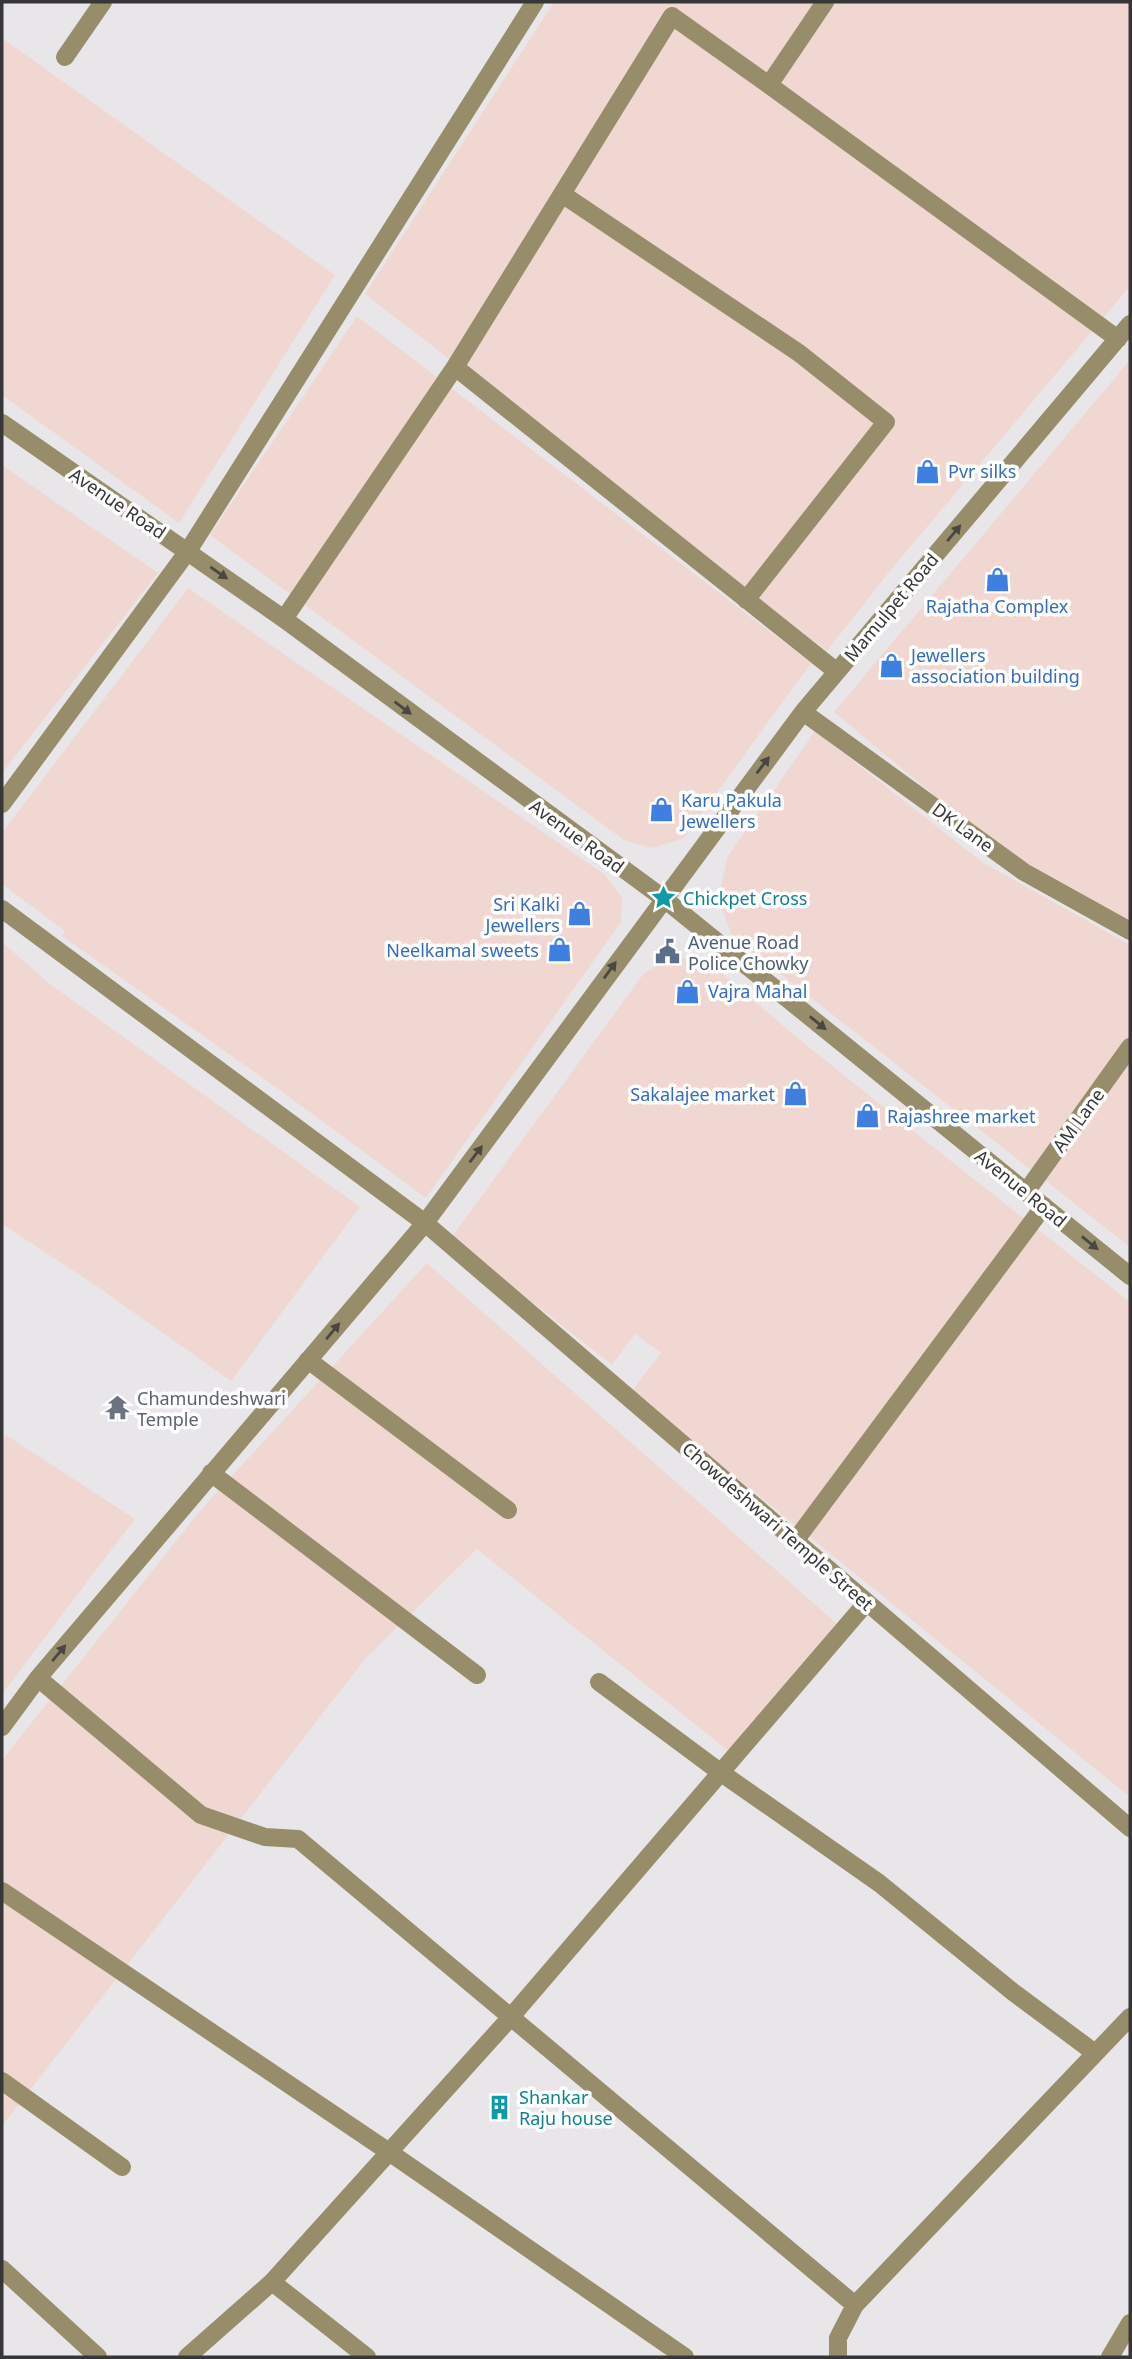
<svg xmlns="http://www.w3.org/2000/svg" width="1132" height="2359" font-family="'Noto Sans',sans-serif">
	<style>
		.commercial { fill: #f1d7d1 }
		.lines { fill: none; stroke-linecap: round; stroke-linejoin: round }
		.minor { stroke: #978d6a; stroke-width: 18 }
		.oneway { fill: #4a4742 }
		.labels { text-anchor: middle; dominant-baseline: central; stroke-width: 7; stroke-linejoin: round; paint-order: stroke }
		.shop-label { font-size: 18px; fill: #366cbe; stroke: #fff; text-anchor: start }
		.street-label { font-size: 18px; fill: #373638; stroke: #fff }
		.culture-label { font-size: 18px; fill: #0d838f; stroke: #fff; text-anchor: start }
		.service-label { font-size: 18px; fill: #4e5e75; stroke: #fff; text-anchor: start }
		.worship-label { font-size: 18px; fill: #5b616d; stroke: #fff; text-anchor: start }
	</style>
	<rect width="100%" height="100%" fill="#e9e6ea"/>
	<!-- commercial -->
	<path class="commercial" d="M554,2H1130V286L889,572L827,651L365,294Z
		M2,38L335,275L179,523L2,395Z
		M357,316L811,663L683,839L651,848L624,840L210,535Z
		M1130,360V924L1013,861L834,712Z
		M2,465L158,573L2,773Z
		M188,588L604,874L622,897L621,922L426,1198L277,1088L62,936L65,931L2,884V833Z
		M815,731L982,862L1130,945V1247L732,936L718,897L728,856Z
		M2,942L50,984L360,1207L231,1381L92,1283L2,1224Z
		M676,957L708,961L794,1035L928,1143L1130,1302V1797L631,1392L661,1353L635,1334L612,1365L451,1238L644,973Z
		M427,1263L836,1623L737,1758L477,1549L365,1659L2,2126V1760L199,1512Z
		M6,1435L135,1519L2,1694V1442Z"/>
	<g class="lines">
		<!-- minor -->
		<path class="minor" d="M65,57L103,2
			M769,85L1118,339
			M562,194L799,353L886,422L746,600
			M455,367L836,671
			M2,423L284,619L663,898L1130,1276
			M284,619L455,367L672,16L769,85L825,2
			M803,712L1024,872L1130,931
			M2,804L188,551L535,2
			M2,909L425,1223L1130,1828
			M1026,1192L1130,1047
			M308,1360L508,1510
			M211,1473L477,1675
			M795,1541L1044,1206
			M38,1678L201,1815L265,1837L298,1839L855,2305
			M599,1682L720,1772L879,1883L1013,1992L1095,2053
			M2,1727L38,1678L425,1223L803,712L1130,324
			M2,1891L389,2152L685,2357
			M2,2081L122,2167
			M2,2269L98,2357
			M272,2282L367,2357
			M187,2357L272,2282L510,2018L867,1602
			M838,2357V2338L855,2305L1130,2017
			M1110,2357L1130,2323"/>
	</g>
	<!-- one-way arrows -->
	<defs><path id="oneway-solid" d="M-6-.8H1V-3.2L6.5 0L1 3.2V.8H-6Z" transform="scale(1.75)"/></defs>
	<g class="oneway">
		<use href="#oneway-solid" transform="translate(954 533) rotate(-50)"/>
		<use href="#oneway-solid" transform="translate(219 573) rotate(35)"/>
		<use href="#oneway-solid" transform="translate(403 708) rotate(37)"/>
		<use href="#oneway-solid" transform="translate(763 765) rotate(-53)"/>
		<use href="#oneway-solid" transform="translate(610 970) rotate(-54)"/>
		<use href="#oneway-solid" transform="translate(818 1023) rotate(39)"/>
		<use href="#oneway-solid" transform="translate(476 1154) rotate(-53)"/>
		<use href="#oneway-solid" transform="translate(1090 1243) rotate(39)"/>
		<use href="#oneway-solid" transform="translate(333 1331) rotate(-50)"/>
		<use href="#oneway-solid" transform="translate(59 1653) rotate(-50)"/>
	</g>
	<!-- icons -->
	<defs>
		<symbol id="shop-bare" viewBox="-9 -9 18 18"><path d="M-5-2.5h2.3a2.7 3.5 0 0 1 5.4 0H5L5.5 6h-11ZM-1.5-2.5h3a1.5 2.3 0 0 0-3 0Z" fill="#3f7fe0" stroke="#fff" stroke-width="2.5" paint-order="stroke"/></symbol>
		<symbol id="sight-bare" viewBox="-9 -9 18 18"><path d="M0-6L1.8-2.2L6-1.7L2.9 1.2L3.7 5.4L0 3.3L-3.7 5.4L-2.9 1.2L-6-1.7L-1.8-2.2Z" fill="#0f9aa8" stroke="#fff" stroke-width="2.5" paint-order="stroke"/></symbol>
		<symbol id="civic-bare" viewBox="-9 -9 18 18"><path d="M-.6-6.5H3V-4.5H.6V-3L4-1V1h2V6H-6V1h2V-1L-.6-3ZM-1.2 2.5V6h2.4V2.5Z" fill="#5c6f8a" stroke="#fff" stroke-width="2.5" paint-order="stroke"/></symbol>
		<symbol id="temple-bare" viewBox="-9 -9 18 18"><path d="M0-6L5-2H3V0L6.5 2.5H4V6H1.5V3h-3V6H-4V2.5H-6.5L-3 0V-2H-5Z" fill="#6b7280" stroke="#fff" stroke-width="2.5" paint-order="stroke"/></symbol>
		<symbol id="building-bare" viewBox="-9 -9 18 18"><path d="M-4-6H4V6H1V3H-1V6H-4ZM-2.5-4.3h1.7v1.8h-1.7ZM.8-4.3h1.7v1.8H.8ZM-2.5-1h1.7V.8h-1.7ZM.8-1h1.7V.8H.8Z" fill="#0f9aa8" stroke="#fff" stroke-width="2.5" paint-order="stroke"/></symbol>
	</defs>
	<g fill-rule="evenodd">
		<use href="#shop-bare" x="910" y="454" width="35" height="35"/>
		<use href="#shop-bare" x="980" y="562" width="35" height="35"/>
		<use href="#shop-bare" x="874" y="648" width="35" height="35"/>
		<use href="#shop-bare" x="644" y="792" width="35" height="35"/>
		<use href="#sight-bare" x="646" y="880" width="35" height="35"/>
		<use href="#shop-bare" x="562" y="896" width="35" height="35"/>
		<use href="#shop-bare" x="542" y="932" width="35" height="35"/>
		<use href="#civic-bare" x="650" y="934" width="35" height="35"/>
		<use href="#shop-bare" x="670" y="974" width="35" height="35"/>
		<use href="#shop-bare" x="778" y="1076" width="35" height="35"/>
		<use href="#shop-bare" x="850" y="1098" width="35" height="35"/>
		<use href="#temple-bare" x="100" y="1390" width="35" height="35"/>
		<use href="#building-bare" x="482" y="2090" width="35" height="35"/>
	</g>
	<g class="labels">
		<!-- shop labels -->
		<g class="shop-label">
			<text x="948" y="471">Pvr silks</text>
			<text x="997" y="606" text-anchor="middle">Rajatha Complex</text>
			<text x="911" y="655">Jewellers<tspan x="911" dy="21">association building</tspan></text>
			<text x="681" y="800">Karu Pakula<tspan x="681" dy="21">Jewellers</tspan></text>
			<text x="560" y="904" text-anchor="end">Sri Kalki<tspan x="560" dy="21">Jewellers</tspan></text>
			<text x="539" y="950" text-anchor="end">Neelkamal sweets</text>
			<text x="708" y="991">Vajra Mahal</text>
			<text x="775" y="1094" text-anchor="end">Sakalajee market</text>
			<text x="887" y="1116">Rajashree market</text>
		</g>
		<!-- street labels -->
		<g class="street-label">
			<text transform="translate(118 503) rotate(34)">Avenue Road</text>
			<text transform="translate(891 607) rotate(-50)">Mamulpet Road</text>
			<text transform="translate(963 827) rotate(36)">DK Lane</text>
			<text transform="translate(577 836) rotate(36)">Avenue Road</text>
			<text transform="translate(1078 1120) rotate(-54)">AM Lane</text>
			<text transform="translate(1021 1188) rotate(39)">Avenue Road</text>
			<text transform="translate(778 1526) rotate(41)">Chowdeshwari Temple Street</text>
		</g>
		<!-- culture labels -->
		<g class="culture-label">
			<text x="683" y="898">Chickpet Cross</text>
			<text x="519" y="2097">Shankar<tspan x="519" dy="21">Raju house</tspan></text>
		</g>
		<!-- service labels -->
		<g class="service-label">
			<text x="688" y="942">Avenue Road<tspan x="688" dy="21">Police Chowky</tspan></text>
		</g>
		<!-- worship labels -->
		<g class="worship-label">
			<text x="137" y="1398">Chamundeshwari<tspan x="137" dy="21">Temple</tspan></text>
		</g>
	</g>
	<!-- border -->
	<rect width="1132" height="2359" fill="none" stroke="#373638" stroke-width="7"/>
</svg>
